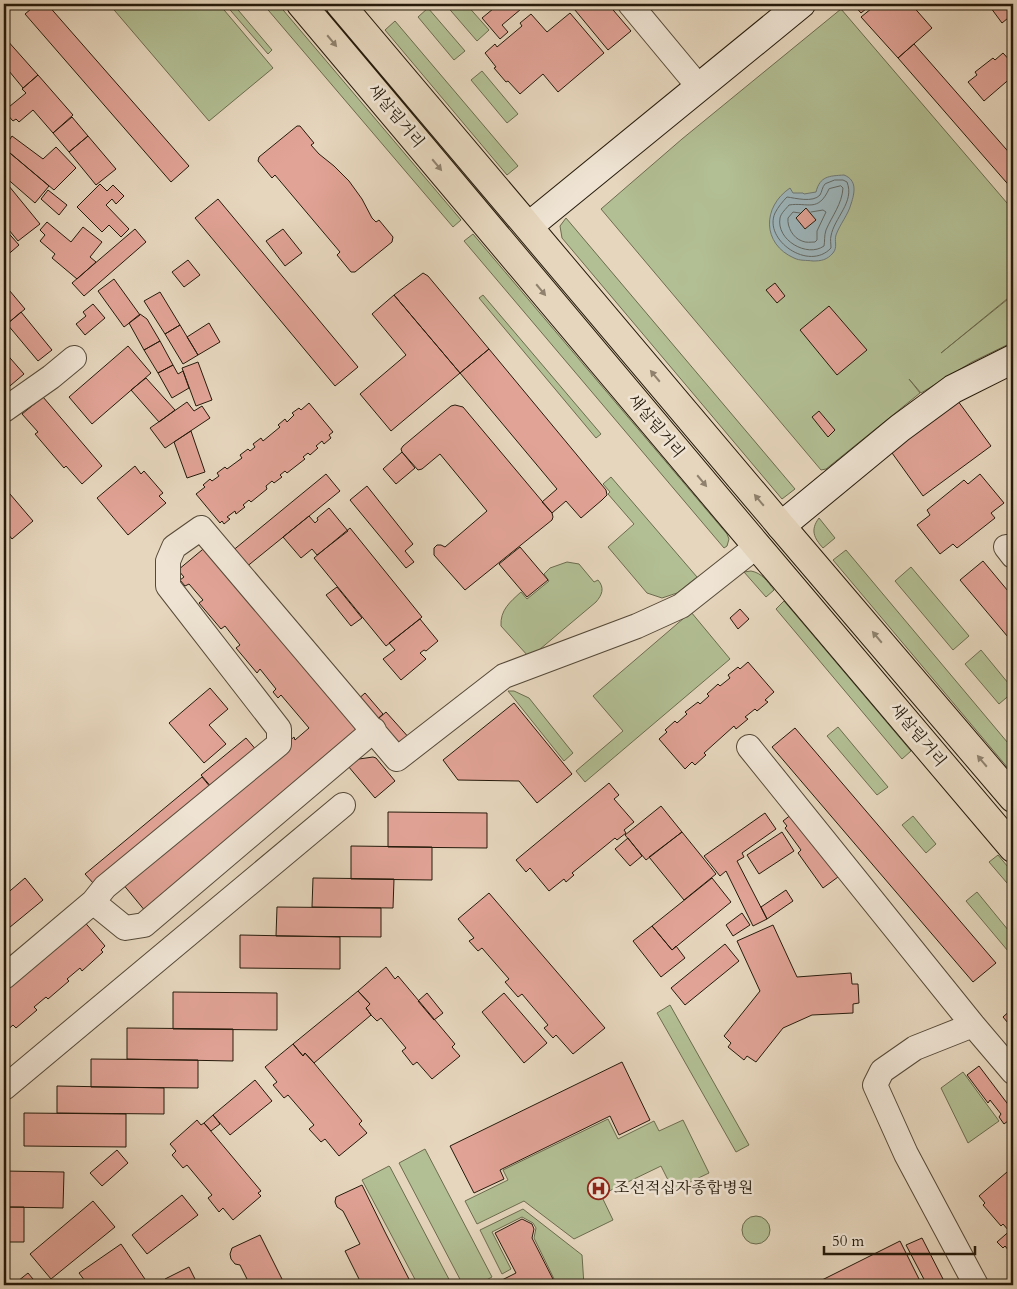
<svg xmlns="http://www.w3.org/2000/svg" width="1017" height="1289" font-family="Cardo,'Noto Serif KR',serif">
	<style>
		.green { fill: #b2be93; stroke: #6c6c4f }
		.water { fill: #9db6bd; stroke: #6d7876 }
		.lines { fill: none; stroke-linecap: round; stroke-linejoin: round }
		.shore { stroke: #616864; stroke-width: 1 }
		.building { fill: #e1a396; stroke: #251a0b }
		.street-casing { stroke: #554938; stroke-width: 26 }
		.secondary-casing { stroke: #251a0b; stroke-width: 30 }
		.primary-casing { stroke: #251a0b; stroke-width: 30 }
		.street { stroke: #efe4d4; stroke-width: 24 }
		.secondary { stroke: #efe4d4; stroke-width: 28 }
		.primary { stroke: #e6d6bd; stroke-width: 28 }
		.oneway { fill: #8f816d }
		.labels { text-anchor: middle; dominant-baseline: central; stroke-width: 5; stroke-linejoin: round; paint-order: stroke }
		.street-label { font-size: 16px; fill: #251a0b; stroke: #efe4d4 }
		.poi-label { font-size: 16px; fill: #251a0b; stroke: #efe4d4; text-anchor: start }
	</style>
	<rect width="100%" height="100%" fill="#e6d6bd"/>
	<filter id="stains"><feTurbulence type="fractalNoise" baseFrequency=".004" numOctaves="4"/><feColorMatrix values="0 0 0 0 .2 0 0 0 0 .09 0 0 0 0 .02 0 0 0 .5 -.17"/></filter>
	<radialGradient id="worn" r=".72"><stop offset=".6" stop-color="#630" stop-opacity="0"/><stop offset="1" stop-color="#630" stop-opacity=".3"/></radialGradient>
	<!-- green -->
	<path class="green" d="M109,4H219L273,68L209,121Z
		M225,4H233L272,50L268,54Z
		M263,4H278L461,220L453,227Z
		M445,4H466L489,30L477,41Z
		M428,8L465,51L454,60L418,17Z
		M841,9L1013,210V294L941,353L1013,295V342L972,362L921,393L909,379L920,393L826,469L821,470L601,209L682,139Z
		M395,21L518,166L507,175L385,30Z
		M482,71L518,114L507,123L471,80Z
		M566,218L795,489L782,499L562,238L560,226Z
		M473,234L727,534L729,539L727,546L724,548L464,241Z
		M483,295L601,434L596,438L479,298Z
		M611,477L697,577L677,593L662,598L647,593L608,547L634,524L608,494L610,492L603,484Z
		M819,518L835,538L823,548C814,538 810,530 819,518Z
		M846,550L1013,749V774L833,560Z
		M567,562L579,564L594,582L598,580C605,588 602,595 596,602L533,655L528,656L501,626C500,610 510,602 521,592L527,599L549,581L544,574L550,568Z
		M911,567L969,636L953,650L895,581Z
		M751,571C762,573 767,581 774,590L766,597L744,572Z
		M784,601L911,751L902,759L776,609Z
		M691,612L730,659L585,782L576,771L623,731L593,696Z
		M981,650L1013,689V692L999,704L965,664Z
		M508,691H514L529,698L573,753L564,761Z
		M838,727L888,787L877,795L827,736Z
		M913,816L936,844L926,853L902,825Z
		M998,855L1013,873V890L989,862Z
		M977,892L1013,936V946L1008,951L966,901Z
		M670,1005L749,1145L736,1152L657,1013Z
		M963,1072L999,1121L968,1143L941,1088Z
		M608,1119L618,1139L654,1121L659,1131L683,1120L709,1173L673,1190L661,1166L601,1195L613,1220L574,1239L524,1201L477,1224L465,1201L508,1180L503,1170Z
		M425,1149L492,1277L477,1285H463L399,1163Z
		M389,1166L390,1167L452,1285H418L362,1180Z
		M523,1209L582,1255L584,1285H557L534,1238L536,1228L533,1223L522,1217L492,1232L511,1269L502,1274L480,1230Z
		M742 1230a14 14 0 1 1 28 0a14 14 0 1 1-28 0Z"/>
	<!-- water -->
	<path class="water" d="M844,175C857,180 855,192 851,204C848,215 840,224 836,235C834,241 838,247 833,253C827,260 821,261 813,261C806,260 800,261 794,258C762,244 762,207 790,188L793,193H803L804,194L816,192C820,176 829,176 844,175Z"/>
	<g class="lines">
		<!-- shore -->
		<path class="shore" d="M835,180H843L847,182C855,202 834,218 831,236C830,239 831,244 831,248C809,272 763,240 775,213C778,207 783,201 787,197C795,198 813,203 820,195C822,192 822,187 825,184Z
			M841,186L843,188C842,204 832,216 826,230C824,236 825,241 824,246C807,258 776,240 780,218C781,213 786,209 789,205C808,202 818,213 829,189Z
			M800,213L793,212L788,218C787,227 793,238 802,241C806,243 811,242 815,242L817,240V231L826,212L823,210L811,212"/>
	</g>
	<!-- building -->
	<path class="building" d="M37,4H47L189,166L171,182L25,14Z
		M499,4H527L502,25L508,32L500,39L482,18Z
		M570,4H608L631,31L608,50Z
		M853,4H872L861,13Z
		M877,4H911L932,28L898,58L861,17Z
		M988,4H1013V14L1002,23Z
		M570,13L604,53L558,92L543,74L520,94L508,81L506,82L494,68L496,67L485,53L495,44L497,47L522,26L520,23L531,14L547,32Z
		M6,39L38,75L23,88L4,65V41Z
		M914,44L1013,157V190L898,58Z
		M1003,53L1013,64V76L984,101L968,82L977,75L975,72L993,58L995,60Z
		M38,75L73,115L53,133L33,110L19,122L16,119L13,121L4,111L26,93L22,89Z
		M72,117L88,136L69,152L53,133Z
		M297,126H300L314,143L311,145L319,154L334,166L349,181L362,199L372,218L376,222L379,220L393,237L392,242L355,272H351L337,255L340,252L275,175L272,178L258,161L259,157Z
		M12,136L43,159L56,147L76,168L54,190L4,148Z
		M88,136L116,169L96,185L69,152Z
		M4,148L49,186L35,203L4,176Z
		M4,180L40,224L18,241L4,224Z
		M100,184L107,191L113,185L124,196L116,204L112,199L106,205L129,229L121,237L109,225L102,232L77,207Z
		M48,190L67,205L59,215L41,199Z
		M218,199L358,367L335,386L195,218Z
		M806,208L816,220L805,229L796,218Z
		M47,222L71,242L83,227L102,242L90,257L96,262L77,279L52,258L55,254L40,241L45,235L40,230Z
		M4,228L19,245L4,258Z
		M135,229L146,242L84,296L72,283Z
		M283,229L302,253L285,266L266,241Z
		M188,260L200,275L184,287L172,272Z
		M423,273L428,276L489,349L460,373L394,295Z
		M114,279L140,315L124,327L98,291Z
		M775,283L785,296L777,303L766,290Z
		M4,284L25,309L7,324L4,320Z
		M160,292L180,325L165,334L144,301Z
		M394,295L460,373L391,431L360,394L406,355L372,314Z
		M93,304L105,318L85,335L76,324L86,316L83,312Z
		M829,306L867,350L837,375L800,330Z
		M21,312L52,350L38,361L7,324Z
		M140,314L147,319L160,341L144,350L129,323Z
		M209,323L220,342L198,355L187,337Z
		M180,325L198,355L183,364L165,334Z
		M160,341L173,365L158,373L144,350Z
		M128,346L151,373L92,424L69,397Z
		M489,349L606,490L607,495L602,500L581,518L566,501L552,513L542,502L557,489L460,373Z
		M4,351L24,374L4,391Z
		M198,362L212,400L196,406L182,368Z
		M173,365L178,374L183,371L189,388L172,398L158,373Z
		M146,378L175,410L159,422L131,390Z
		M43,397L102,466L82,484L66,466L64,468L35,434L38,432L22,414Z
		M955,397L991,446L923,496L887,446Z
		M187,402L194,411L202,406L210,418L165,448L150,428Z
		M309,403L333,432L329,435L331,438L324,444L322,441L316,446L318,448L310,455L308,453L303,457L305,459L287,473L285,471L280,475L282,477L274,483L272,481L266,486L267,489L251,502L249,500L243,505L245,507L236,514L235,511L227,517L230,519L224,524L222,521L220,523L196,494L205,487L203,485L210,479L212,481L219,476L217,473L225,467L227,469L242,458L240,455L248,449L250,451L255,447L253,444L261,438L263,441L280,427L278,425L285,419L287,422L294,415L292,413L299,408L301,410Z
		M455,405L463,407L552,513L553,517L552,520L465,590L434,555V548L437,545H441L445,547L487,511L440,454L422,469L418,470L402,452L401,449L403,446L451,406Z
		M819,411L835,430L828,437L812,417Z
		M191,431L205,472L187,478L174,442Z
		M402,452L415,468L396,484L383,469Z
		M135,466L141,474L144,471L163,493L159,496L166,503L128,535L97,498Z
		M326,474L340,491L245,568L231,552Z
		M980,474L1004,503L991,513L995,518L957,548L953,544L940,554L917,525L930,515L927,510L964,480L968,484Z
		M367,486L413,544L405,551L414,562L406,568L350,500Z
		M4,487L33,521L12,539L4,529Z
		M329,508L348,531L317,555L312,549L301,558L283,537L309,516L315,523L318,520L317,518Z
		M350,528L422,617L386,646L314,558Z
		M208,545L360,728L146,912L122,883L281,748L294,737L295,740L309,728L281,695L278,698L273,692L276,689L260,669L257,673L236,648L240,645L225,626L221,629L199,603L203,600L189,584L185,586L180,580L184,577L178,570Z
		M520,547L548,580L527,597L499,564Z
		M983,561L1013,597V643L960,580Z
		M337,587L362,618L351,626L326,595Z
		M740,609L749,619L738,629L730,618Z
		M420,619L438,641L426,651L424,650L420,653L426,659L401,680L383,659L395,650L389,643Z
		M748,662L774,692L765,700L768,702L757,711L755,709L745,717L748,719L736,729L734,726L704,753L706,755L695,765L692,762L685,769L659,739L667,732L665,730L675,721L677,723L687,714L685,712L698,702L700,704L709,696L707,694L718,684L720,686L730,678L728,675L738,667L740,669Z
		M210,688L228,709L209,725L226,744L204,763L169,723Z
		M365,693L383,714L374,722L356,701Z
		M514,703L572,774L537,803L519,781L458,780L443,760Z
		M386,712L411,740L398,751L371,725Z
		M795,728L996,963L973,982L772,747Z
		M246,738L258,752L213,789L201,775Z
		M373,757L376,758L395,781L375,798L348,766L359,759Z
		M202,777L211,788L94,884L85,874Z
		M609,783L619,795L614,799L634,822L624,830L626,833L617,840L615,838L572,873L574,875L566,882L564,879L549,891L530,868L526,872L516,860Z
		M661,806L682,832L646,860L625,835Z
		M388,812L487,813V848L388,847Z
		M765,813L776,829L742,853L744,857L737,861L767,919L753,926L726,871L720,876L704,856Z
		M792,814L838,877L823,888L798,853L801,850L785,828L787,826L783,821Z
		M682,832L716,874L684,900L649,857Z
		M782,832L794,851L759,874L747,855Z
		M628,838L642,856L630,866L615,849Z
		M351,846L432,847V880L351,879Z
		M25,878L43,900L4,932V896Z
		M313,878L394,879L393,908L312,907Z
		M712,878L731,902L672,950L652,926Z
		M786,890L793,901L767,919L761,907Z
		M489,893L605,1028L573,1054L556,1035L553,1038L544,1028L548,1025L522,994L518,997L505,982L509,979L482,948L478,951L469,941L474,938L458,919Z
		M277,907L381,908V937L276,936Z
		M742,913L750,925L733,936L726,925Z
		M82,919L105,946L101,950L103,952L82,971L80,968L67,979L69,981L48,999L46,997L34,1007L37,1010L16,1028L13,1025L4,1033V987Z
		M773,925L797,977L851,973L852,984H858L859,1003L853,1004V1013L812,1015L783,1028L756,1062L747,1056L744,1060L728,1047L731,1043L724,1036L760,991L737,941Z
		M652,926L672,950L676,946L685,958L661,977L633,941Z
		M240,935L340,937V969L240,968Z
		M725,944L739,961L685,1005L671,988Z
		M386,967L395,979L398,976L455,1044L452,1047L460,1056L432,1079L417,1062L413,1065L402,1051L406,1048L381,1018L377,1021L371,1015L366,1008L370,1004L358,991Z
		M358,991L370,1004L366,1008L371,1015L314,1063L305,1053L303,1056L293,1044Z
		M173,992L277,993V1030L173,1029Z
		M427,993L443,1013L434,1020L418,1001Z
		M504,993L547,1043L524,1063L482,1012Z
		M1013,1008V1029L1003,1017Z
		M127,1028L233,1029V1061L127,1059Z
		M293,1044L303,1056L305,1053L314,1063L362,1121L359,1124L367,1133L339,1156L325,1139L321,1142L309,1129L314,1125L288,1095L284,1098L273,1085L277,1082L265,1067Z
		M91,1059L198,1060V1088L91,1087Z
		M622,1062L650,1120L619,1135L610,1116L500,1170L504,1179L474,1193L450,1146Z
		M979,1066L1013,1111V1117L1004,1124L999,1117L1001,1114L990,1100L988,1103L967,1075Z
		M255,1080L272,1101L230,1135L213,1115Z
		M57,1086L164,1088V1114L57,1113Z
		M24,1113L126,1114V1147L24,1146Z
		M213,1115L220,1124L211,1131L204,1123Z
		M197,1120L201,1125L204,1123L261,1191L258,1193L261,1196L233,1220L223,1208L219,1212L208,1198L212,1195L187,1165L183,1168L172,1155L176,1151L170,1144Z
		M117,1150L128,1163L102,1186L90,1173Z
		M4,1171L64,1172L63,1208L4,1207Z
		M1007,1172L1013,1179V1228L1009,1231L1003,1224L1001,1226L983,1205L985,1203L979,1196Z
		M362,1185L385,1232L412,1285H362L345,1251L360,1244L343,1211L337,1207L335,1202L336,1197Z
		M182,1195L198,1215L147,1254L132,1235Z
		M93,1201L115,1227L51,1279L30,1254Z
		M4,1207H24V1242H4Z
		M522,1219L532,1224L534,1229L532,1238L556,1285H497L496,1283L516,1273L495,1233Z
		M1013,1228V1261L1007,1254L1010,1252L1005,1246L1003,1248L997,1242Z
		M260,1235L285,1285H250L240,1265L235,1264L231,1259L230,1254L232,1248Z
		M922,1238L943,1279L931,1285H927L906,1245Z
		M900,1241L922,1285H812Z
		M121,1244L149,1285H88L79,1273Z
		M189,1267L198,1285H168L165,1279Z
		M28,1273L38,1285H13Z"/>
	<g class="lines">
		<defs>
			<path id="street" d="M630,4L699,87
				M4,410L51,377L74,358
				M1006,547L1013,556
				M749,747L973,1025L1013,1072
				M93,902L125,928L144,925L374,730
				M4,977L93,902L105,887L279,744V729L168,586V561L174,547L201,528L397,759L504,676L637,626L681,606L757,546
				M973,1025L915,1048L882,1071L875,1085L906,1154L976,1285
				M4,1088L343,805"/>
			<path id="secondary" d="M529,226L801,4
				M781,526L900,428L953,389L1013,359"/>
			<path id="primary" d="M301,4L757,546L1013,848
				M340,4L781,526L1013,798"/>
		</defs>
		<!-- street casing -->
		<use href="#street" class="street-casing"/>
		<!-- secondary casing -->
		<use href="#secondary" class="secondary-casing"/>
		<!-- primary casing -->
		<use href="#primary" class="primary-casing"/>
		<!-- street -->
		<use href="#street" class="street"/>
		<!-- secondary -->
		<use href="#secondary" class="secondary"/>
		<!-- primary -->
		<use href="#primary" class="primary"/>
	</g>
	<!-- one-way arrows -->
	<defs><path id="oneway-solid" d="M-6-.8H1V-3.2L6.5 0L1 3.2V.8H-6Z" transform="scale(1.25)"/></defs>
	<g class="oneway">
		<use href="#oneway-solid" transform="translate(332 41) rotate(50)"/>
		<use href="#oneway-solid" transform="translate(437 165) rotate(50)"/>
		<use href="#oneway-solid" transform="translate(541 290) rotate(50)"/>
		<use href="#oneway-solid" transform="translate(655 376) rotate(-130)"/>
		<use href="#oneway-solid" transform="translate(702 481) rotate(50)"/>
		<use href="#oneway-solid" transform="translate(759 500) rotate(-130)"/>
		<use href="#oneway-solid" transform="translate(877 637) rotate(-130)"/>
		<use href="#oneway-solid" transform="translate(982 761) rotate(-130)"/>
	</g>
	<!-- icons -->
	<defs>
		<symbol id="hospital-ring" viewBox="-11 -11 22 22"><circle r="9.5" fill="#efe4d4" stroke="#8f2418" stroke-width="1.5"/><path d="M-5-5h3v3.5h4V-5h3V5h-3V1.5h-4V5h-3Z" fill="#8f2418"/></symbol>
	</defs>
	<g fill-rule="evenodd">
		<use href="#hospital-ring" x="586" y="1176" width="25" height="25"/>
	</g>
	<g class="labels">
		<!-- street labels -->
		<g class="street-label">
			<text transform="translate(396 116) rotate(50)">새살림거리</text>
			<text transform="translate(656 426) rotate(50)">새살림거리</text>
			<text transform="translate(918 735) rotate(50)">새살림거리</text>
		</g>
		<!-- poi labels -->
		<g class="poi-label">
			<text x="614" y="1188">조선적십자종합병원</text>
		</g>
	</g>
	<!-- margin -->
	<rect width="1017" height="1289" fill="none" stroke="#e6d6bd" stroke-width="20"/>
	<rect x="5" y="5" width="1007" height="1279" fill="none" stroke="#251a0b" stroke-width="2.5"/>
	<rect x="10" y="10" width="997" height="1269" fill="none" stroke="#251a0b"/>
	<!-- scale -->
	<path d="M824 1246v8h151v-8" fill="none" stroke="#251a0b" stroke-width="2.5"/>
	<text x="832" y="1246" font-size="15" fill="#251a0b" stroke="#efe4d4" stroke-width="4" paint-order="stroke">50 m</text>
	<rect width="100%" height="100%" filter="url(#stains)"/>
	<rect width="100%" height="100%" fill="url(#worn)"/>
</svg>
